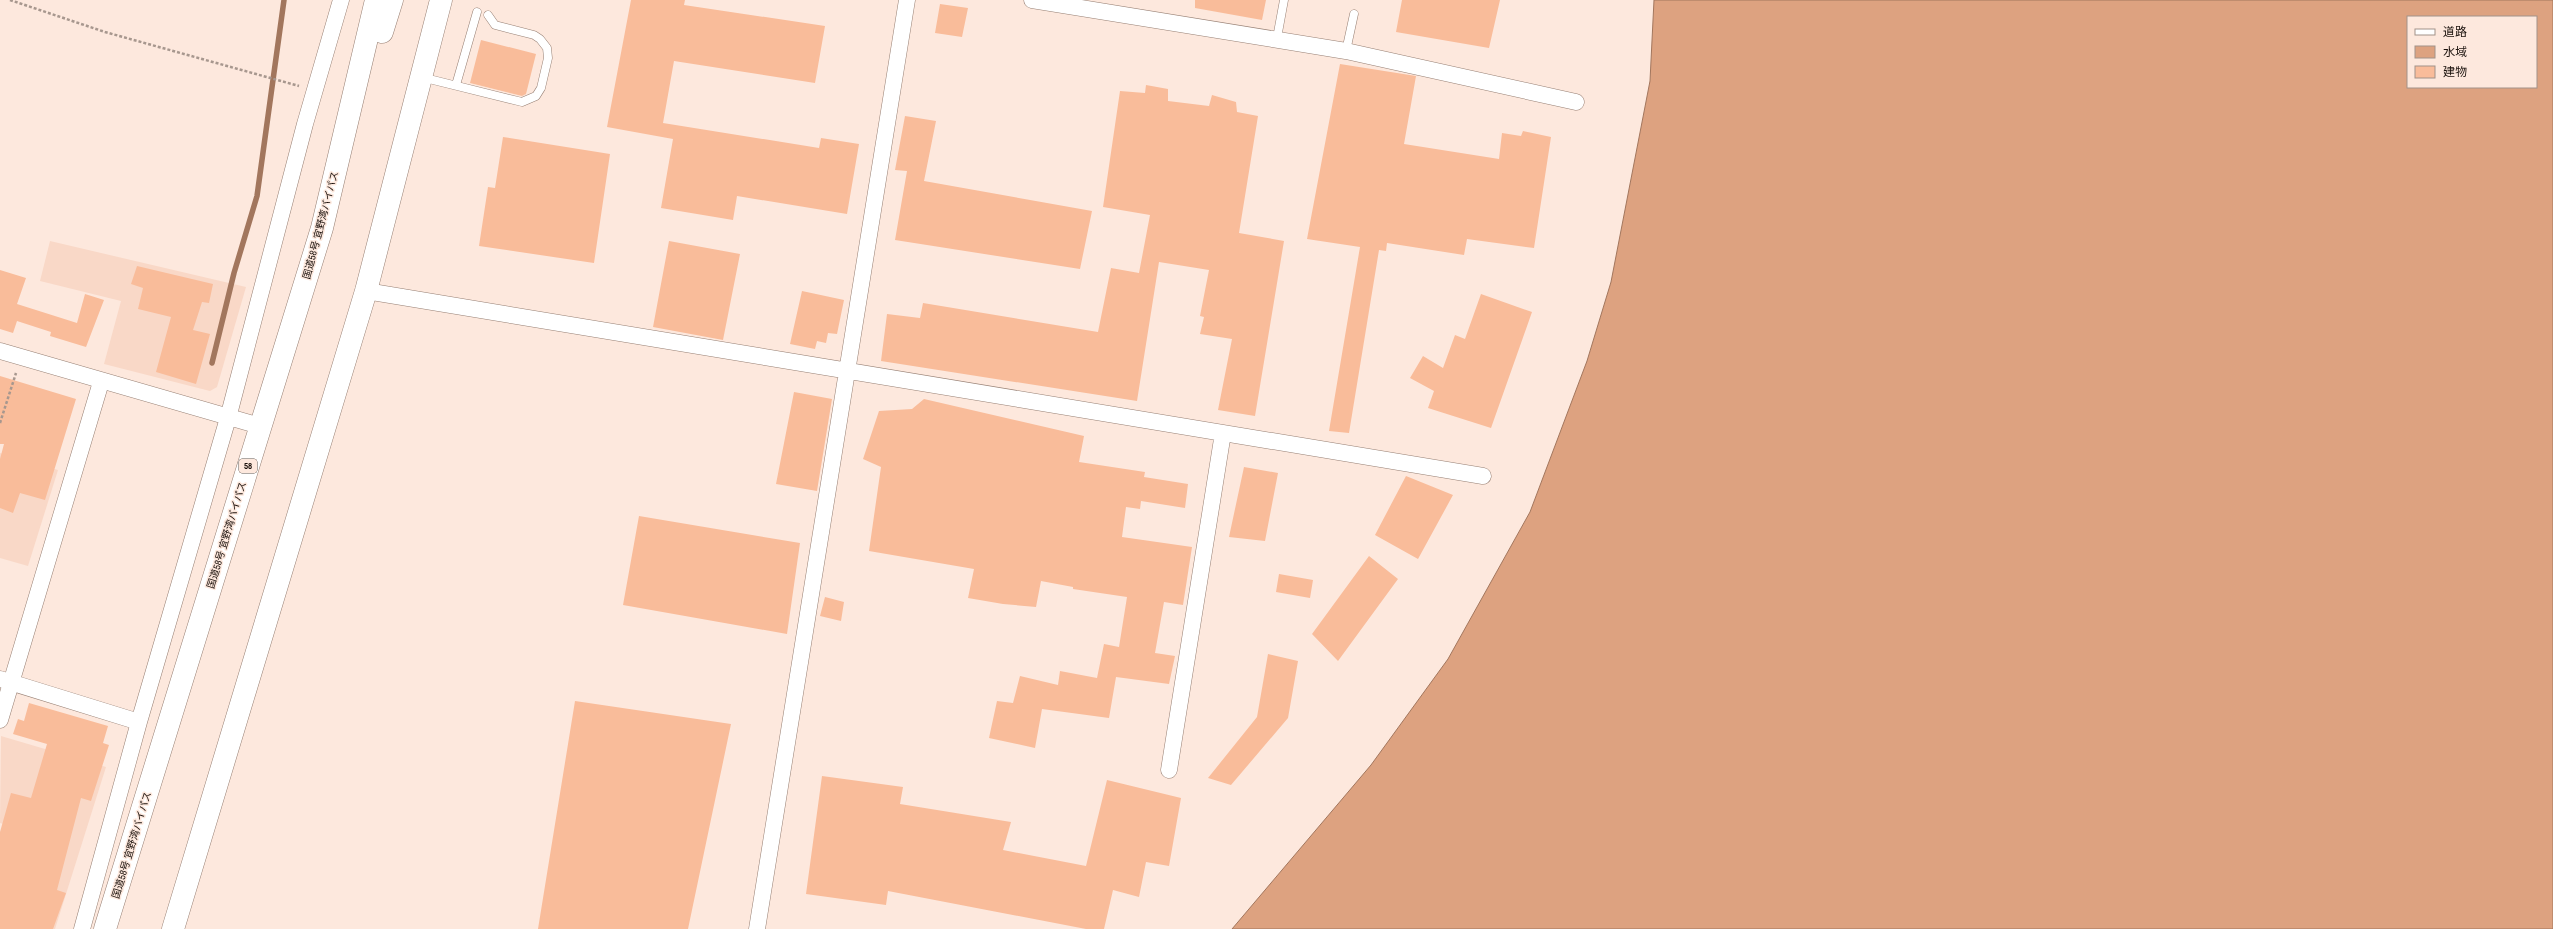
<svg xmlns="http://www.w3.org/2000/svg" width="2553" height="929" viewBox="0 0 2553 929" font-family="'Archivo Narrow','Noto Sans JP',sans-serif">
  <rect width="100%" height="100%" fill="#fde8dd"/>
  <path fill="#f9d8c7" d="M50 241 246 287 217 387 210 391 104 364 121 301 40 281Z
    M0 453 58 470 28 566 0 558Z
    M1 736 106 767 55 929H0V870L48 837 0 823Z"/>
  <path fill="#dda280" stroke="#a2765d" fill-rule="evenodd" d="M1654 0H2553V929H1232L1371 765 1448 659 1530 512 1587 361 1611 282 1650 81ZM2408 17H2536V87H2408Z"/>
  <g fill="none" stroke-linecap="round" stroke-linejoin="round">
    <path stroke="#a2765d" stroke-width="5.5" d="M212 363 234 273 257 196 284 0"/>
  </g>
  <path fill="#f9bc9a" d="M631 0H685L684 5 825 26 815 83 674 61 663 123 819 148 821 138 859 144 847 214 737 196 733 220 661 208 673 139 607 127Z
    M1195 0H1266L1262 20 1195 8Z
    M1402 0H1500L1489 48 1396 32Z
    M940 4 968 8 962 37 935 33Z
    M481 40 536 54 526 94 522 96 470 83Z
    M1340 64 1416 76 1404 144 1499 159 1502 133 1521 136 1523 131 1551 137 1534 248 1467 239 1464 255 1387 243 1386 251 1379 250 1349 433 1329 431 1360 247 1307 239Z
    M1146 85 1168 89V101L1209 106 1212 95 1236 102 1237 112 1258 116 1239 233 1284 241 1255 416 1218 410 1232 339 1200 334 1204 317 1200 316 1209 270 1159 262 1137 401 881 361 887 314 920 318 923 303 1098 332 1111 268 1139 273 1150 215 1103 207 1120 91 1145 93Z
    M905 116 936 121 924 181 1092 211 1080 269 895 240 907 171 895 170Z
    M503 137 610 154 594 263 479 246 488 187 495 188Z
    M669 241 740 254 723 340 653 327Z
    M137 266 213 284 209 303 202 302 193 330 210 334 196 384 156 372 171 317 138 309 143 288 131 284Z
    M0 270 26 278 17 304 77 323 85 294 104 300 86 347 50 336 51 332 17 321 13 333 0 329Z
    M802 291 844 300 837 334 828 333 826 343 817 341 815 349 790 344Z
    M1481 294 1532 312 1491 428 1428 408 1434 391 1410 378 1423 356 1443 368 1455 335 1465 339Z
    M0 376 76 399 45 500 20 493 13 513 0 508V459L4 444H0Z
    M794 392 832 399 817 491 776 484Z
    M924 399 1084 436 1079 462 1145 472 1144 477 1188 484 1185 508 1141 501 1140 509 1126 507 1122 537 1192 547 1183 605 1164 602 1155 653 1175 656 1169 684 1116 677 1109 718 1042 709 1035 748 989 738 997 701 1013 703 1020 676 1058 685 1060 671 1097 678 1104 644 1119 647 1127 597 1073 589V587L1041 581 1036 607 1003 604 968 598 974 569 869 551 881 467 863 459 879 411 912 409Z
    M1244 467 1278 473 1265 541 1229 537Z
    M1406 476 1453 495 1418 559 1375 535Z
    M639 516 800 543 787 634 623 605Z
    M1369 556 1398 579 1338 661 1312 634Z
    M1279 574 1313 580 1310 598 1276 592Z
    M825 597 844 602 841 621 820 616Z
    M1268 654 1298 661 1288 718 1231 785 1208 778 1257 717Z
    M575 701 731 724 688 929H538Z
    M29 703 108 726 103 743 109 745 91 801 81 798 57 890 66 893 53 929H0V832L11 793 31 798 47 744 13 734 18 719 24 721Z
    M822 776 903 787 900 804 1011 822 1003 850 1086 866 1107 780 1181 798 1169 866 1146 862 1139 897 1113 890 1104 929H1086L888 891 886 905 806 894Z"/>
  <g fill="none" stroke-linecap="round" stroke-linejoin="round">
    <g stroke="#967f73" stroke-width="9">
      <path id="lane" d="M1277 38 1284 0
        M1346 51 1354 14
        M421 77 522 102 536 96 541 88 548 58 547 48 540 39 534 35 495 25 488 15
        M456 85 477 12"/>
    </g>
    <g stroke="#967f73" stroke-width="17">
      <path id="street" d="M1032 0 1346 51 1576 102
        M366 291 1483 476
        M0 351 260 426
        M0 679 139 722
        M0 720 101 382
        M1169 770 1223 433
        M82 929 139 722 228 418 305 124 341 0
        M757 929 907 0"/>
    </g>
    <g stroke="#967f73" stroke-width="23">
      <path id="highway" d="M382 32 392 0
        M105 929 322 228 376 0
        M173 929 366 291 441 0"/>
    </g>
    <path stroke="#a7978e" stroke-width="2.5" stroke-dasharray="3 2" stroke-linecap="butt" d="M10 0 105 32 299 86
      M0 423 16 373"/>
    <use href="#lane" stroke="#fff" stroke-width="8"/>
    <use href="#street" stroke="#fff" stroke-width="16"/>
    <use href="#highway" stroke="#fff" stroke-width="22"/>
  </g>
  <g text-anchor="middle" stroke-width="3" stroke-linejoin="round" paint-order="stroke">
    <rect fill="#fde8dd" stroke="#5e524b" stroke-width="1" x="239" y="459" width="18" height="14" rx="3"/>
    <g font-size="9" font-weight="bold" fill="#1a110c">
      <text x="248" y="469">58</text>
    </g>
    <g font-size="10" fill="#1a110c" stroke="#fde8dd">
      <text transform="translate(320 225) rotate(-75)" y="4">国道58号 宜野湾バイパス</text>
      <text transform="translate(226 535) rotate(-73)" y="4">国道58号 宜野湾バイパス</text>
      <text transform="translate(131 845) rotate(-73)" y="4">国道58号 宜野湾バイパス</text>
    </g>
  </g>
  <rect x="2407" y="16" width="130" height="72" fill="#fde8dd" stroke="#a29289"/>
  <rect x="2415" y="29" width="20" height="6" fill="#ffffff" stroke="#a29289"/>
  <text x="2443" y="36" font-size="12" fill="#1a110c">道路</text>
  <rect x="2415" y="46" width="20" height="12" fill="#dda280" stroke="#a29289"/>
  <text x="2443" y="56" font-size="12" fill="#1a110c">水域</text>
  <rect x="2415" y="66" width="20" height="12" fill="#f9bc9a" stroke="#a29289"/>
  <text x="2443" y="76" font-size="12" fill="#1a110c">建物</text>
</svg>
